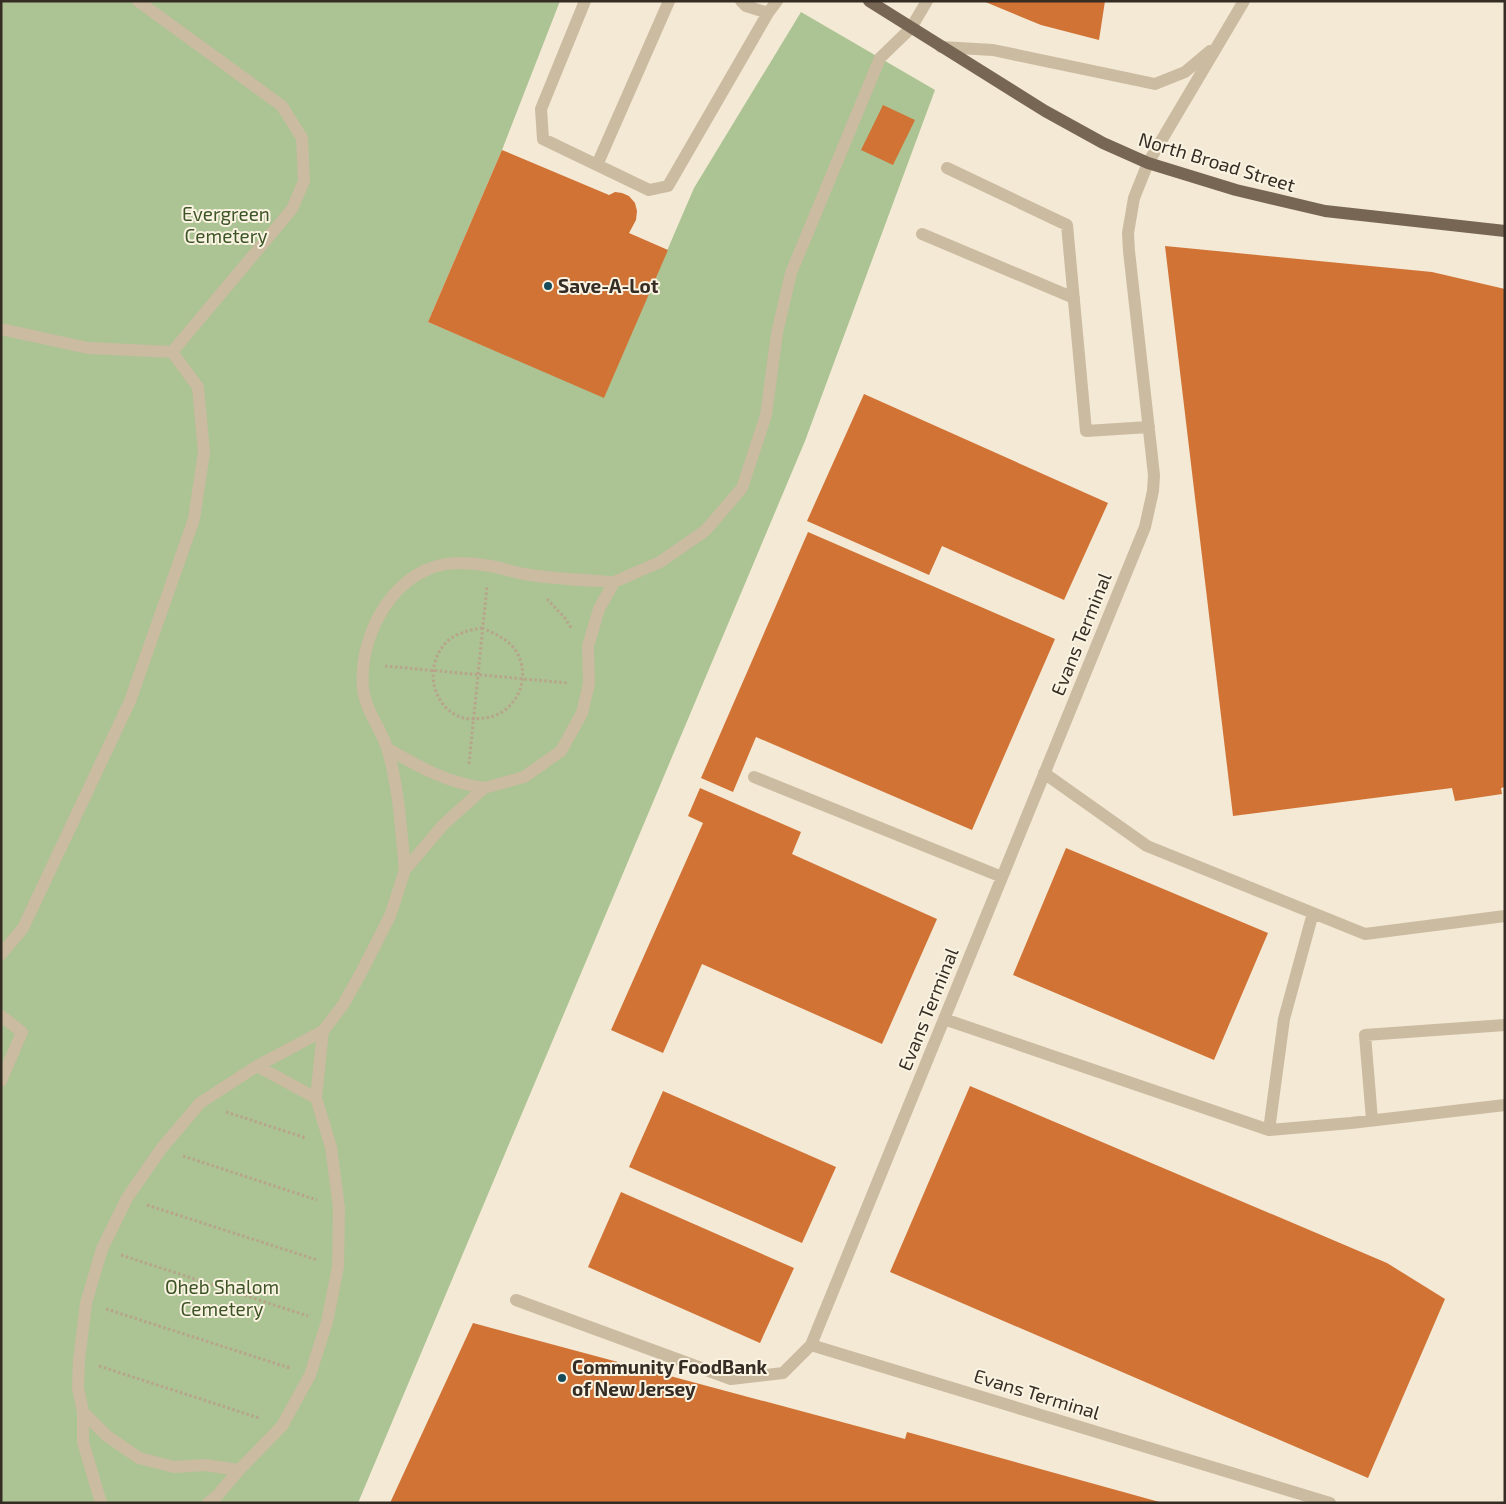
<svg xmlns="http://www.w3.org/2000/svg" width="1506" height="1504" viewBox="0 0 1506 1504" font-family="'Exo 2',sans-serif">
  <rect width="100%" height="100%" fill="#f3e9d5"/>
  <path fill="#acc394" d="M1 1H560L502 150 428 322 604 397 694 188 801 12 935 90 805 441 358 1503H1Z"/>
  <path fill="#d17335" d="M983 1H1105L1099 40 1041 25Z
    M883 105 915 120 893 165 861 150Z
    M502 150 609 195 615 192 622 193 629 196 635 203 637 211 636 220 629 233 668 250 604 398 428 322Z
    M1165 246 1432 272 1505 289V787L1501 788 1502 794 1455 801 1452 788 1233 816Z
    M864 394 1108 503 1064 600 942 546 929 575 807 521Z
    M808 532 1055 639 972 830 756 737 733 792 701 778Z
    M700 788 801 832 792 854 937 919 882 1044 702 964 663 1053 611 1030 703 823 688 816Z
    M1066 848 1268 933 1214 1060 1013 975Z
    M970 1086 1387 1263 1445 1299 1368 1478 890 1272Z
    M663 1091 836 1167 802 1243 629 1167Z
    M621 1192 794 1268 760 1343 588 1267Z
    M473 1323 905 1439 907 1432 1163 1503H390Z"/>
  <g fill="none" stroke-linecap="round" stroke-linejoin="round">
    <path stroke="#b7a58b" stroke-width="3" stroke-dasharray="2.5 2.5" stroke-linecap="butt" d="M547 599 564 617 572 629
      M482 628C493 633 504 637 512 646 526 661 526 686 513 702 506 711 496 717 484 718 476 719 466 720 458 716 428 702 425 659 450 639 460 632 471 630 482 628Z
      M385 666 568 683
      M469 764 487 586
      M226 1112 306 1138
      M183 1156 317 1200
      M147 1205 317 1260
      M121 1255 308 1316
      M106 1309 290 1368
      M99 1366 259 1418"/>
    <path stroke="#cbbba1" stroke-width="12" d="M138 1 282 106 302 138 304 181 292 209 172 352
      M585 1 541 109 543 139 649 190 668 186 768 13
      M741 1 746 6 768 13 777 1
      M941 47 993 50 1155 84 1185 72 1210 51
      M597 165 669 1
      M947 168 1067 225 1086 431 1149 427
      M922 234 1074 298
      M1 329 88 348 172 352 198 387 204 452 194 519 130 701 23 928 1 954
      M614 582 660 562 705 531 742 488 766 415 777 333 791 273 880 58 911 28 927 1
      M388 749C421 768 446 782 484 788
      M1044 773 1147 846 1365 934 1505 916
      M754 777 1002 877
      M1 1016 22 1032 1 1081
      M944 1019 1269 1130 1284 1019 1313 913
      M257 1066 316 1098
      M1372 1120 1365 1035 1505 1025
      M1269 1130 1351 1123 1505 1105
      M516 1300 731 1379 783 1373 811 1345 1145 527 1153 491 1154 475 1129 251 1128 233 1134 198 1148 163 1244 1
      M811 1345 1330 1503
      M83 1412 107 1436 139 1458 174 1467 205 1465 239 1470
      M101 1503 83 1442V1412L78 1388 79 1360 86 1303 102 1249 127 1198 161 1149 200 1103 257 1066 323 1031 343 1005 363 969 390 916 405 870 443 825 484 788 524 777 561 751 582 713 589 684 588 646 599 609 614 582C584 580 554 579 524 574 513 572 502 568 491 566 480 564 467 563 457 563 397 564 358 633 363 688 365 711 382 729 388 751 399 789 401 830 405 870
      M208 1503 217 1496 239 1470 282 1426 310 1375 327 1322 338 1267 339 1208 331 1147 316 1098 323 1031"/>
    <path stroke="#786654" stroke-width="12" d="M869 1 1045 111 1103 143 1148 163 1236 190 1325 211 1505 231"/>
  </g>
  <g fill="#174b5a" stroke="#faf3e2" stroke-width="2">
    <circle cx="548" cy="286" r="5"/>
    <circle cx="562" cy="1378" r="5"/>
  </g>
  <g text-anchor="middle" stroke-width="4" stroke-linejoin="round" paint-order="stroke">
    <g font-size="19" fill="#352c24" stroke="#faf3e2">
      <text transform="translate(1217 162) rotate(17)" y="7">North Broad Street</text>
      <text transform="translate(1081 634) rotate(-68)" y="7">Evans Terminal</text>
      <text transform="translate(928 1009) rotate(-68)" y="7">Evans Terminal</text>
      <text transform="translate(1037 1394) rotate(17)" y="7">Evans Terminal</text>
    </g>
    <g font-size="19" fill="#3d5526" stroke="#faf3e2">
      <text x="226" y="221">Evergreen<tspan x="226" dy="22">Cemetery</tspan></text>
      <text x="222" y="1294">Oheb Shalom<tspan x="222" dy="22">Cemetery</tspan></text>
    </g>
    <g font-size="19" font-weight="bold" fill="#352c24" stroke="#faf3e2" text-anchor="start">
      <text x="558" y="293">Save-A-Lot</text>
      <text x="572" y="1374">Community FoodBank<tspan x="572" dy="22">of New Jersey</tspan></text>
    </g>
  </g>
  <rect width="1506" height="1504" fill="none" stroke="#352c24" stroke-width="5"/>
</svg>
